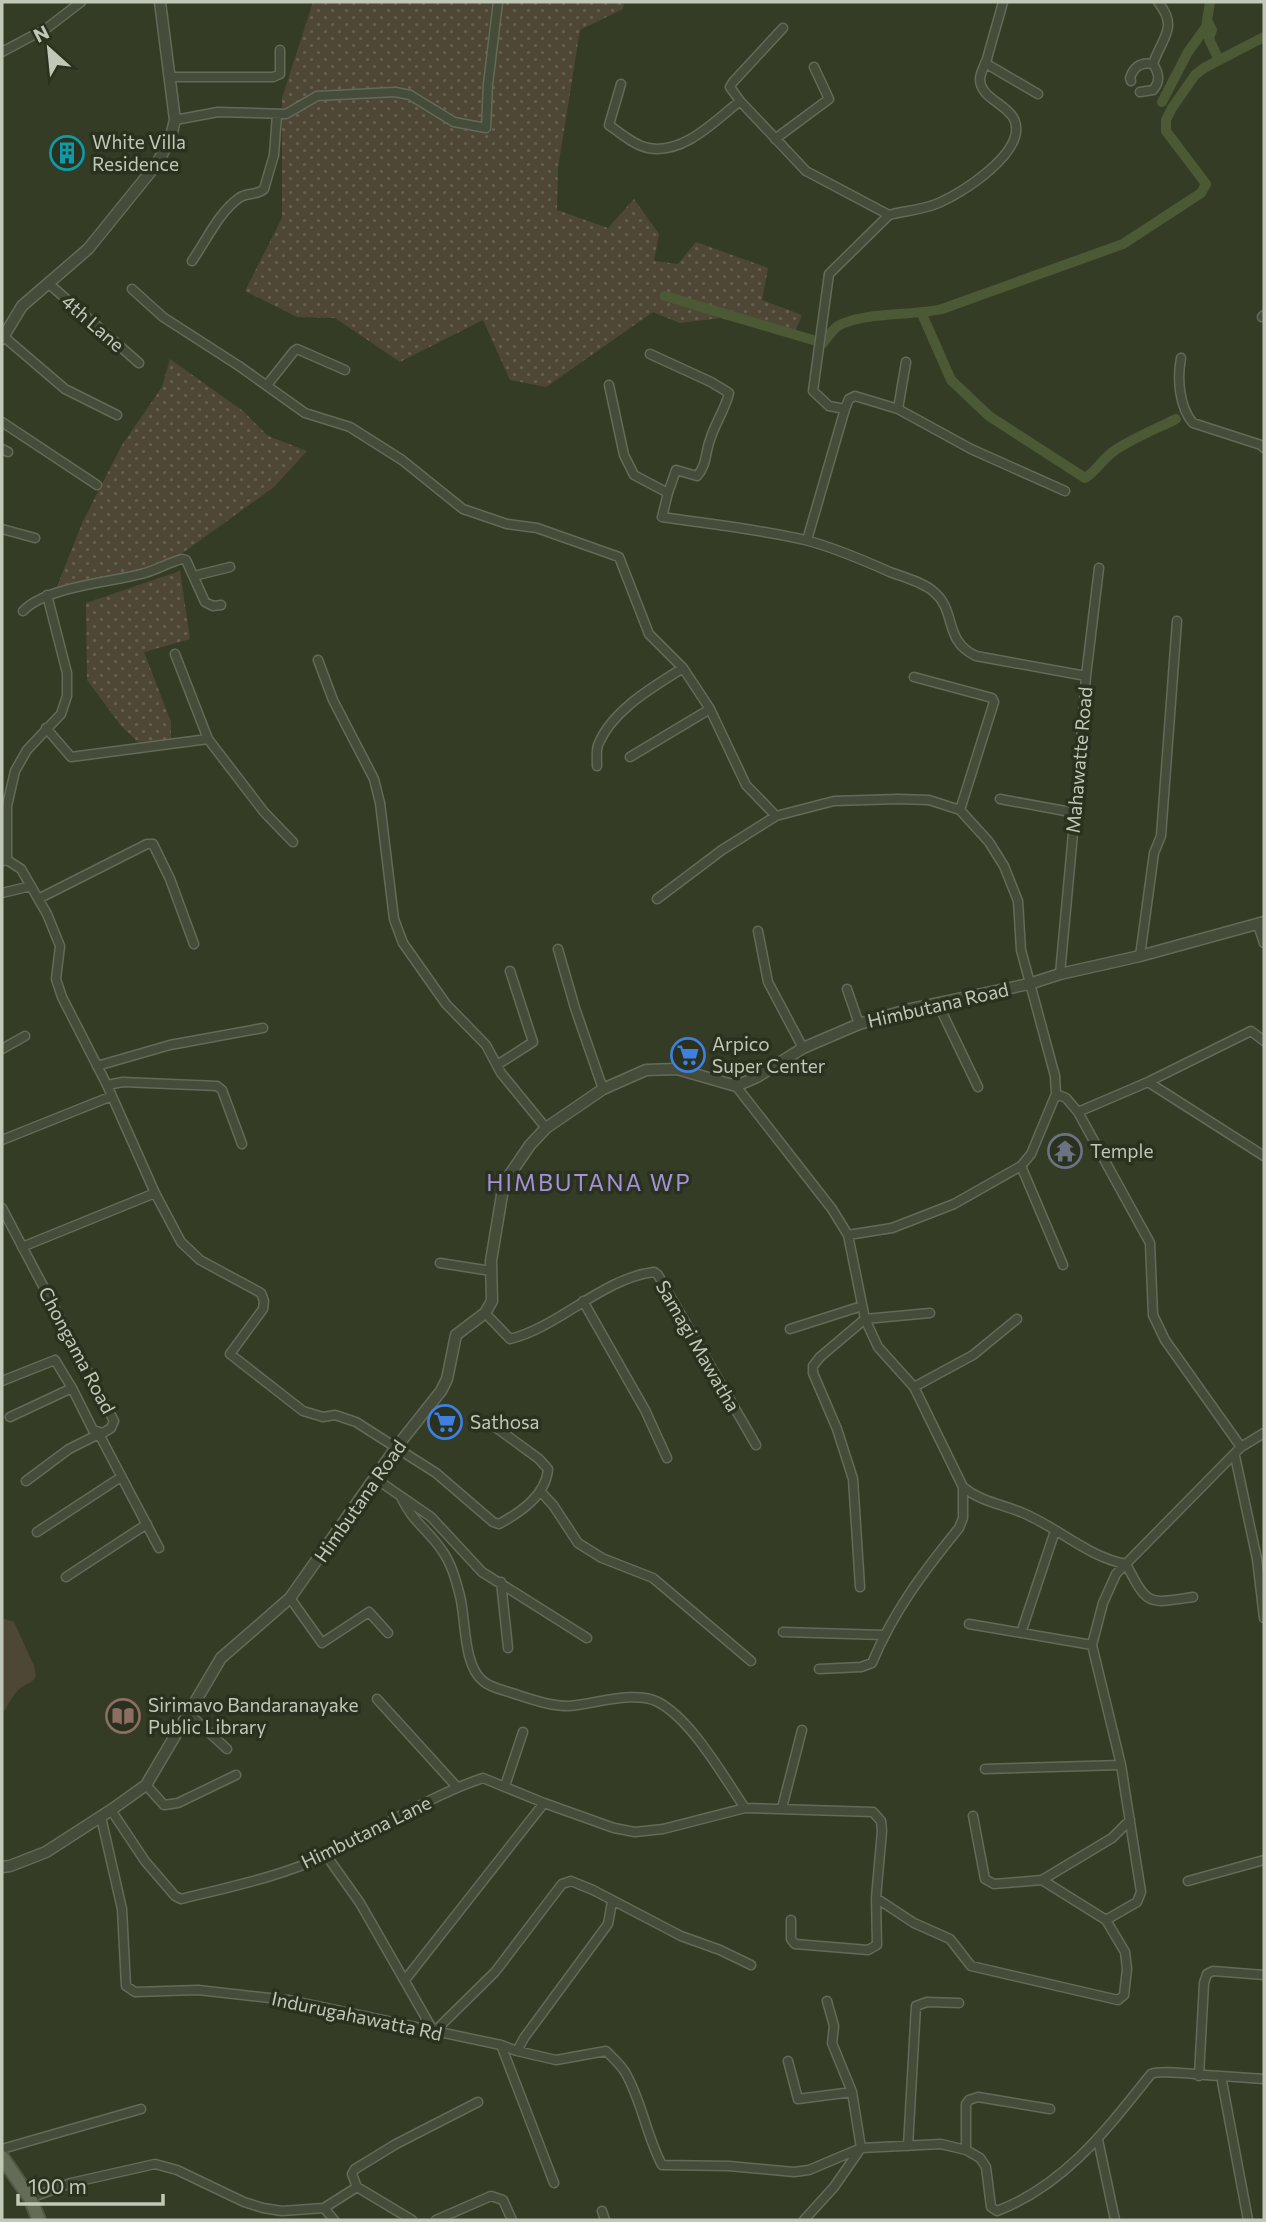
<svg xmlns="http://www.w3.org/2000/svg" width="1266" height="2222" viewBox="0 0 1266 2222" font-family="Commissioner,sans-serif">
  <defs>
    <pattern id="grass-dots" width="8" height="8" patternUnits="userSpaceOnUse" patternTransform="scale(1.75)"><rect width="8" height="8" fill="#4f4736"/><path d="M2 2h.1M6 6h.1" fill="none" stroke="#676051" stroke-width="1.8" stroke-linecap="round"/></pattern>
  </defs>
  <rect width="100%" height="100%" fill="#343c26"/>
  <path fill="url(#grass-dots)" d="M313 2H624L623 9 580 30 558 168 557 210 608 228 634 199 659 234 654 261 678 264 696 242 768 268 762 300 802 315 793 337 720 318 680 323 653 312 546 387 510 380 483 320 400 362 335 318 297 317 245 291 282 218V98Z
    M170 359 243 411 268 436 307 451 274 487 184 552 123 582 54 594 83 521 122 445 162 387Z
    M180 571 190 639 144 652 171 722V740L138 742 122 727 87 680 86 603Z"/>
  <path fill="#4f4736" d="M2 1618 14 1622 34 1666 36 1676C32 1683 29 1683 22 1687 14 1693 10 1701 5 1710L2 1712Z"/>
  <g fill="none" stroke-linecap="round" stroke-linejoin="round">
    <path stroke="#4b5934" stroke-width="10" d="M1208 22 1212 30 1209 39 1219 60
      M1162 102 1188 52 1206 27 1210 2
      M665 296 823 343C828 337 832 330 838 326 861 312 913 316 942 309L1123 244 1201 193 1206 184 1166 131V120L1172 108 1195 75 1204 68 1264 37
      M922 314 951 380 989 416 1085 478C1097 471 1102 459 1114 451 1133 438 1156 429 1176 419"/>
    <g stroke="#636b58" stroke-width="11">
      <path id="minor" d="M2 52 47 28 81 2
        M985 63 1038 94
        M169 77H273L280 74V50
        M1131 81 1130 78C1134 66 1141 62 1153 64 1162 37 1179 28 1158 2
        M621 84 609 125C620 133 634 145 648 148 683 155 715 121 740 101L806 171 889 215C904 211 921 210 936 204 960 195 1029 151 1014 119 1007 104 980 98 980 79 980 73 985 65 987 59 992 40 998 21 1003 2
        M1140 92 1153 90C1161 81 1159 73 1153 64
        M740 101 730 87 733 82 783 28
        M175 120 218 112 286 114 317 96 395 92 410 95 454 122 486 128 488 84 498 2
        M775 139 829 99 814 67
        M192 261C206 241 219 212 239 198 247 192 256 196 264 189L274 155 277 114
        M48 283 139 363
        M132 289 163 317 239 366 305 413 350 427 402 460 463 509 507 524 537 528 619 557 649 634 683 668 710 709 746 785 776 816
        M1262 317 1264 315
        M3 336 65 389 117 415
        M650 354 711 382 729 393C725 410 715 423 710 440 705 453 707 465 697 476L676 470 668 493
        M1181 358C1177 378 1179 407 1193 423L1261 445 1264 448
        M267 385 294 351 297 349 345 370
        M609 385 624 455 634 475 668 493 662 517C709 524 758 529 805 540 833 547 863 560 890 572 903 577 923 582 934 592 957 611 943 641 976 656L1086 676C1079 776 1069 875 1060 974
        M845 409 849 399 855 396 898 409 971 449 1065 491
        M898 409 906 362
        M2 422 97 485
        M2 449 8 452
        M2 529 35 538
        M807 540 845 409 829 406 813 391 829 274 889 215
        M194 576 230 567
        M23 611C46 587 107 583 141 574 155 571 167 563 182 559L186 560 205 602 213 606 221 605
        M318 660 333 700 374 779 380 803 394 919 403 943 446 1004 486 1045 501 1073 546 1128
        M1086 676 1099 568
        M914 677 992 698 994 702 960 810
        M46 728 71 757 208 739 175 654
        M208 739 264 812 293 842
        M630 757 710 709
        M597 766C597 760 596 751 598 745 612 710 653 687 683 668
        M1000 799 1076 813
        M7 860V806L15 771 27 750 61 714 67 696V673L47 595
        M2 861 7 860 21 869 47 914 60 946 56 979 62 997 107 1085 155 1193 181 1242 200 1260 261 1293 264 1301 263 1309 230 1354 303 1411 323 1417 335 1415 356 1422 436 1473 493 1522 499 1524C521 1512 546 1495 548 1469L539 1459 494 1426
        M2 893 31 886
        M40 898 147 844H153L170 879 194 944
        M657 899 722 850 776 816 834 801 898 799 929 800 960 810 989 842 1004 866 1018 901 1021 950 1055 1076 1056 1094 1066 1098 1078 1112 1150 1243 1153 1315 1165 1340 1241 1447
        M1258 925 1264 943
        M758 931 768 982 803 1048
        M558 949 575 1008 603 1089
        M1140 956 1154 853 1161 836 1177 621
        M847 989 859 1024
        M938 1004 978 1087
        M2 1049 25 1036
        M497 1065 533 1042 510 971
        M97 1066 170 1045 263 1028
        M1148 1082 1264 1156
        M107 1085 123 1082 217 1086 222 1090 242 1144
        M736 1086 832 1209 848 1235 865 1319 878 1347 914 1387 963 1487C981 1502 1002 1504 1023 1513 1059 1528 1088 1557 1126 1564
        M1078 1112 1148 1082 1251 1031 1264 1041
        M2 1140 112 1096
        M1021 1166 1063 1265
        M2 1208 114 1421 111 1428 103 1433 93 1430 72 1388 55 1360 2 1381
        M848 1235 892 1228 954 1204 1021 1166 1031 1154 1056 1094
        M22 1247 155 1193
        M440 1263 491 1271
        M583 1301 645 1410 667 1458
        M485 1313 510 1339C559 1327 603 1278 654 1272L658 1275 756 1445
        M790 1329 862 1306
        M914 1387 973 1355 1017 1319
        M10 1417 72 1388
        M95 1432 99 1434 159 1548
        M1235 1456 1257 1559 1264 1618
        M376 1479 431 1517 482 1572 587 1638
        M26 1481 69 1449 99 1434
        M540 1491 553 1505 578 1543 602 1558 653 1578 751 1661
        M401 1497C413 1523 429 1530 443 1552 452 1565 456 1581 460 1596 466 1620 463 1665 483 1681 491 1688 503 1690 512 1693 531 1699 549 1706 569 1706 595 1704 635 1690 658 1702 692 1720 723 1776 745 1808
        M37 1532 121 1477
        M1126 1564C1148 1606 1147 1604 1193 1597
        M66 1577 147 1524
        M501 1582 508 1648
        M860 1587 853 1479 837 1429 813 1373V1366L820 1357 865 1319 930 1313
        M290 1598 322 1643 369 1612 388 1633
        M969 1624 1092 1645
        M783 1632 884 1635
        M1021 1633 1055 1531
        M819 1669 861 1667 872 1663C893 1612 924 1571 959 1528L963 1518V1487
        M377 1699 457 1787
        M187 1712 227 1749
        M985 1769 1121 1765
        M146 1785 164 1805 178 1803 236 1775
        M505 1786 523 1732
        M782 1808 802 1730
        M111 1810 145 1861 175 1896 181 1899C230 1887 283 1876 329 1854 380 1829 429 1796 483 1778L544 1803 614 1828 635 1832 663 1829 745 1808 873 1812 881 1821 882 1831 876 1898 877 1945 868 1950 795 1944 791 1939V1920
        M973 1816 985 1879 994 1884 1042 1880 1112 1838 1130 1820
        M101 1817 122 1909 126 1986 135 1992 198 1990 288 2000 501 2045 517 2051 556 2060 606 2051C613 2058 620 2064 625 2072 642 2101 646 2135 662 2165L729 2166 794 2172 809 2170 861 2148 941 2144 966 2150 980 2158 986 2167 991 2207 997 2211C1065 2185 1107 2129 1151 2074 1162 2069 1204 2076 1221 2076
        M326 1855 360 1903 434 2032 495 1972 562 1884 571 1881 593 1890 681 1936 720 1950 751 1965
        M1188 1881 1264 1860
        M876 1898 914 1923 950 1939 971 1966 1118 2000 1124 1995 1127 1969 1125 1952 1106 1920 1042 1880
        M1106 1920 1137 1902 1141 1892 1121 1765 1092 1645 1103 1603 1116 1574 1241 1447 1264 1433
        M405 1980 544 1803
        M501 2045 554 2183
        M517 2051 524 2038 608 1924 612 1902
        M788 2061 798 2099 852 2092
        M1199 2076 1204 1983 1207 1974 1213 1971 1264 1975
        M1098 2140 1115 2220
        M908 2146 916 2006 927 2002 959 2003
        M2 2149 141 2109
        M966 2150V2104L969 2100 978 2097 1050 2109
        M357 2187 352 2174 355 2169 396 2144 478 2102
        M30 2198 71 2183 155 2164 177 2170 244 2202 263 2208 282 2211 324 2208 357 2187 412 2220
        M324 2208 334 2220
        M602 2211 605 2220
        M436 2220 491 2196 503 2200 512 2220
        M804 2220 834 2187 861 2148 852 2092 832 2043 834 2026 827 2001
        M1248 2220 1221 2076 1264 2079"/>
    </g>
    <g stroke="#636b58" stroke-width="13">
      <path id="tertiary" d="M2 339 22 306 88 249 156 165 170 140 175 120 160 2
        M2 1867 10 1866 46 1852 111 1810 146 1785 221 1658 290 1598 395 1449 441 1391 447 1379 456 1335 485 1313 492 1301 491 1261 504 1183 530 1145 546 1128 603 1089 646 1070 677 1069 736 1086 757 1077 803 1048 859 1024 910 1009 1029 984 1060 974 1140 956 1264 922"/>
    </g>
    <g stroke="#515946" stroke-width="16">
      <path id="primary" d="M2 2157 30 2198 39 2220"/>
    </g>
    <use href="#minor" stroke="#454c3a" stroke-width="8"/>
    <use href="#tertiary" stroke="#454c3a" stroke-width="10"/>
    <use href="#primary" stroke="#646c58" stroke-width="12"/>
  </g>
  <defs>
    <g id="building-ring" transform="scale(1.75)"><circle r="9.5" fill="#2a321f" stroke="#0f9aa8" stroke-width="1.5"/><path d="M-4-6H4V6H1V3H-1V6H-4ZM-2.5-4.3h1.7v1.8h-1.7ZM.8-4.3h1.7v1.8H.8ZM-2.5-1h1.7V.8h-1.7ZM.8-1h1.7V.8H.8Z" fill="#0f9aa8"/></g>
    <g id="supermarket-ring" transform="scale(1.75)"><circle r="9.5" fill="#2a321f" stroke="#3f7fe0" stroke-width="1.5"/><path d="M-6-5.5h2.5l.6 2H6L4.5 2H-2.5L-4.4-4H-6ZM-1.5 3.2a1.3 1.3 0 1 0 .1 0ZM3 3.2a1.3 1.3 0 1 0 .1 0Z" fill="#3f7fe0"/></g>
    <g id="temple-ring" transform="scale(1.75)"><circle r="9.5" fill="#2a321f" stroke="#6b7280" stroke-width="1.5"/><path d="M0-6L5-2H3V0L6.5 2.5H4V6H1.5V3h-3V6H-4V2.5H-6.5L-3 0V-2H-5Z" fill="#6b7280"/></g>
    <g id="library-ring" transform="scale(1.75)"><circle r="9.5" fill="#2a321f" stroke="#8d6e63" stroke-width="1.5"/><path d="M-6-4Q-3-5.5-.7-3.5V5Q-3 3-6 4ZM6-4Q3-5.5 .7-3.5V5Q3 3 6 4Z" fill="#8d6e63"/></g>
  </defs>
  <g fill-rule="evenodd">
    <use href="#building-ring" x="67" y="153"/>
    <use href="#supermarket-ring" x="688" y="1055"/>
    <use href="#temple-ring" x="1065" y="1151"/>
    <use href="#supermarket-ring" x="445" y="1422"/>
    <use href="#library-ring" x="123" y="1716"/>
  </g>
  <g text-anchor="middle" stroke-width="7" stroke-linejoin="round" paint-order="stroke">
    <g font-size="19" fill="#c0c8b6" stroke="#2a321f" text-anchor="start">
      <text x="92" y="149">White Villa<tspan x="92" dy="22">Residence</tspan></text>
      <text x="712" y="1051">Arpico<tspan x="712" dy="22">Super Center</tspan></text>
      <text x="1090" y="1158">Temple</text>
      <text x="470" y="1429">Sathosa</text>
      <text x="148" y="1712">Sirimavo Bandaranayake<tspan x="148" dy="22">Public Library</tspan></text>
    </g>
    <g font-size="19" fill="#c0c8b6" stroke="#2a321f">
      <text transform="translate(93 323) rotate(41)" y="7">4th Lane</text>
      <text transform="translate(1079 760) rotate(-85)" y="7">Mahawatte Road</text>
      <text transform="translate(938 1005) rotate(-13)" y="7">Himbutana Road</text>
      <text transform="translate(698 1346) rotate(60)" y="7">Samagi Mawatha</text>
      <text transform="translate(77 1350) rotate(62)" y="7">Chongama Road</text>
      <text transform="translate(360 1501) rotate(-55)" y="7">Himbutana Road</text>
      <text transform="translate(366 1832) rotate(-26)" y="7">Himbutana Lane</text>
      <text transform="translate(357 2016) rotate(12)" y="7">Indurugahawatta Rd</text>
    </g>
    <g font-size="23" letter-spacing="2" fill="#a391d9" stroke="#2a321f">
      <text x="589" y="1191">HIMBUTANA WP</text>
    </g>
  </g>
  <rect width="1266" height="2222" fill="none" stroke="#c0c8b6" stroke-width="7"/>
  <g transform="translate(49 49) rotate(333)" stroke="#2a321f" stroke-width="5" paint-order="stroke">
  <path d="M0-5L12 26L0 18L-12 26Z" fill="#c0c8b6"/>
  <text y="-10" font-size="19" font-weight="bold" text-anchor="middle" fill="#c0c8b6">N</text>
  </g>
  <path d="M18 2194v10h145v-10" fill="none" stroke="#c0c8b6" stroke-width="3.5"/>
  <text x="28" y="2194" font-size="21" fill="#c0c8b6" stroke="#2a321f" stroke-width="5" paint-order="stroke">100 m</text>
</svg>
